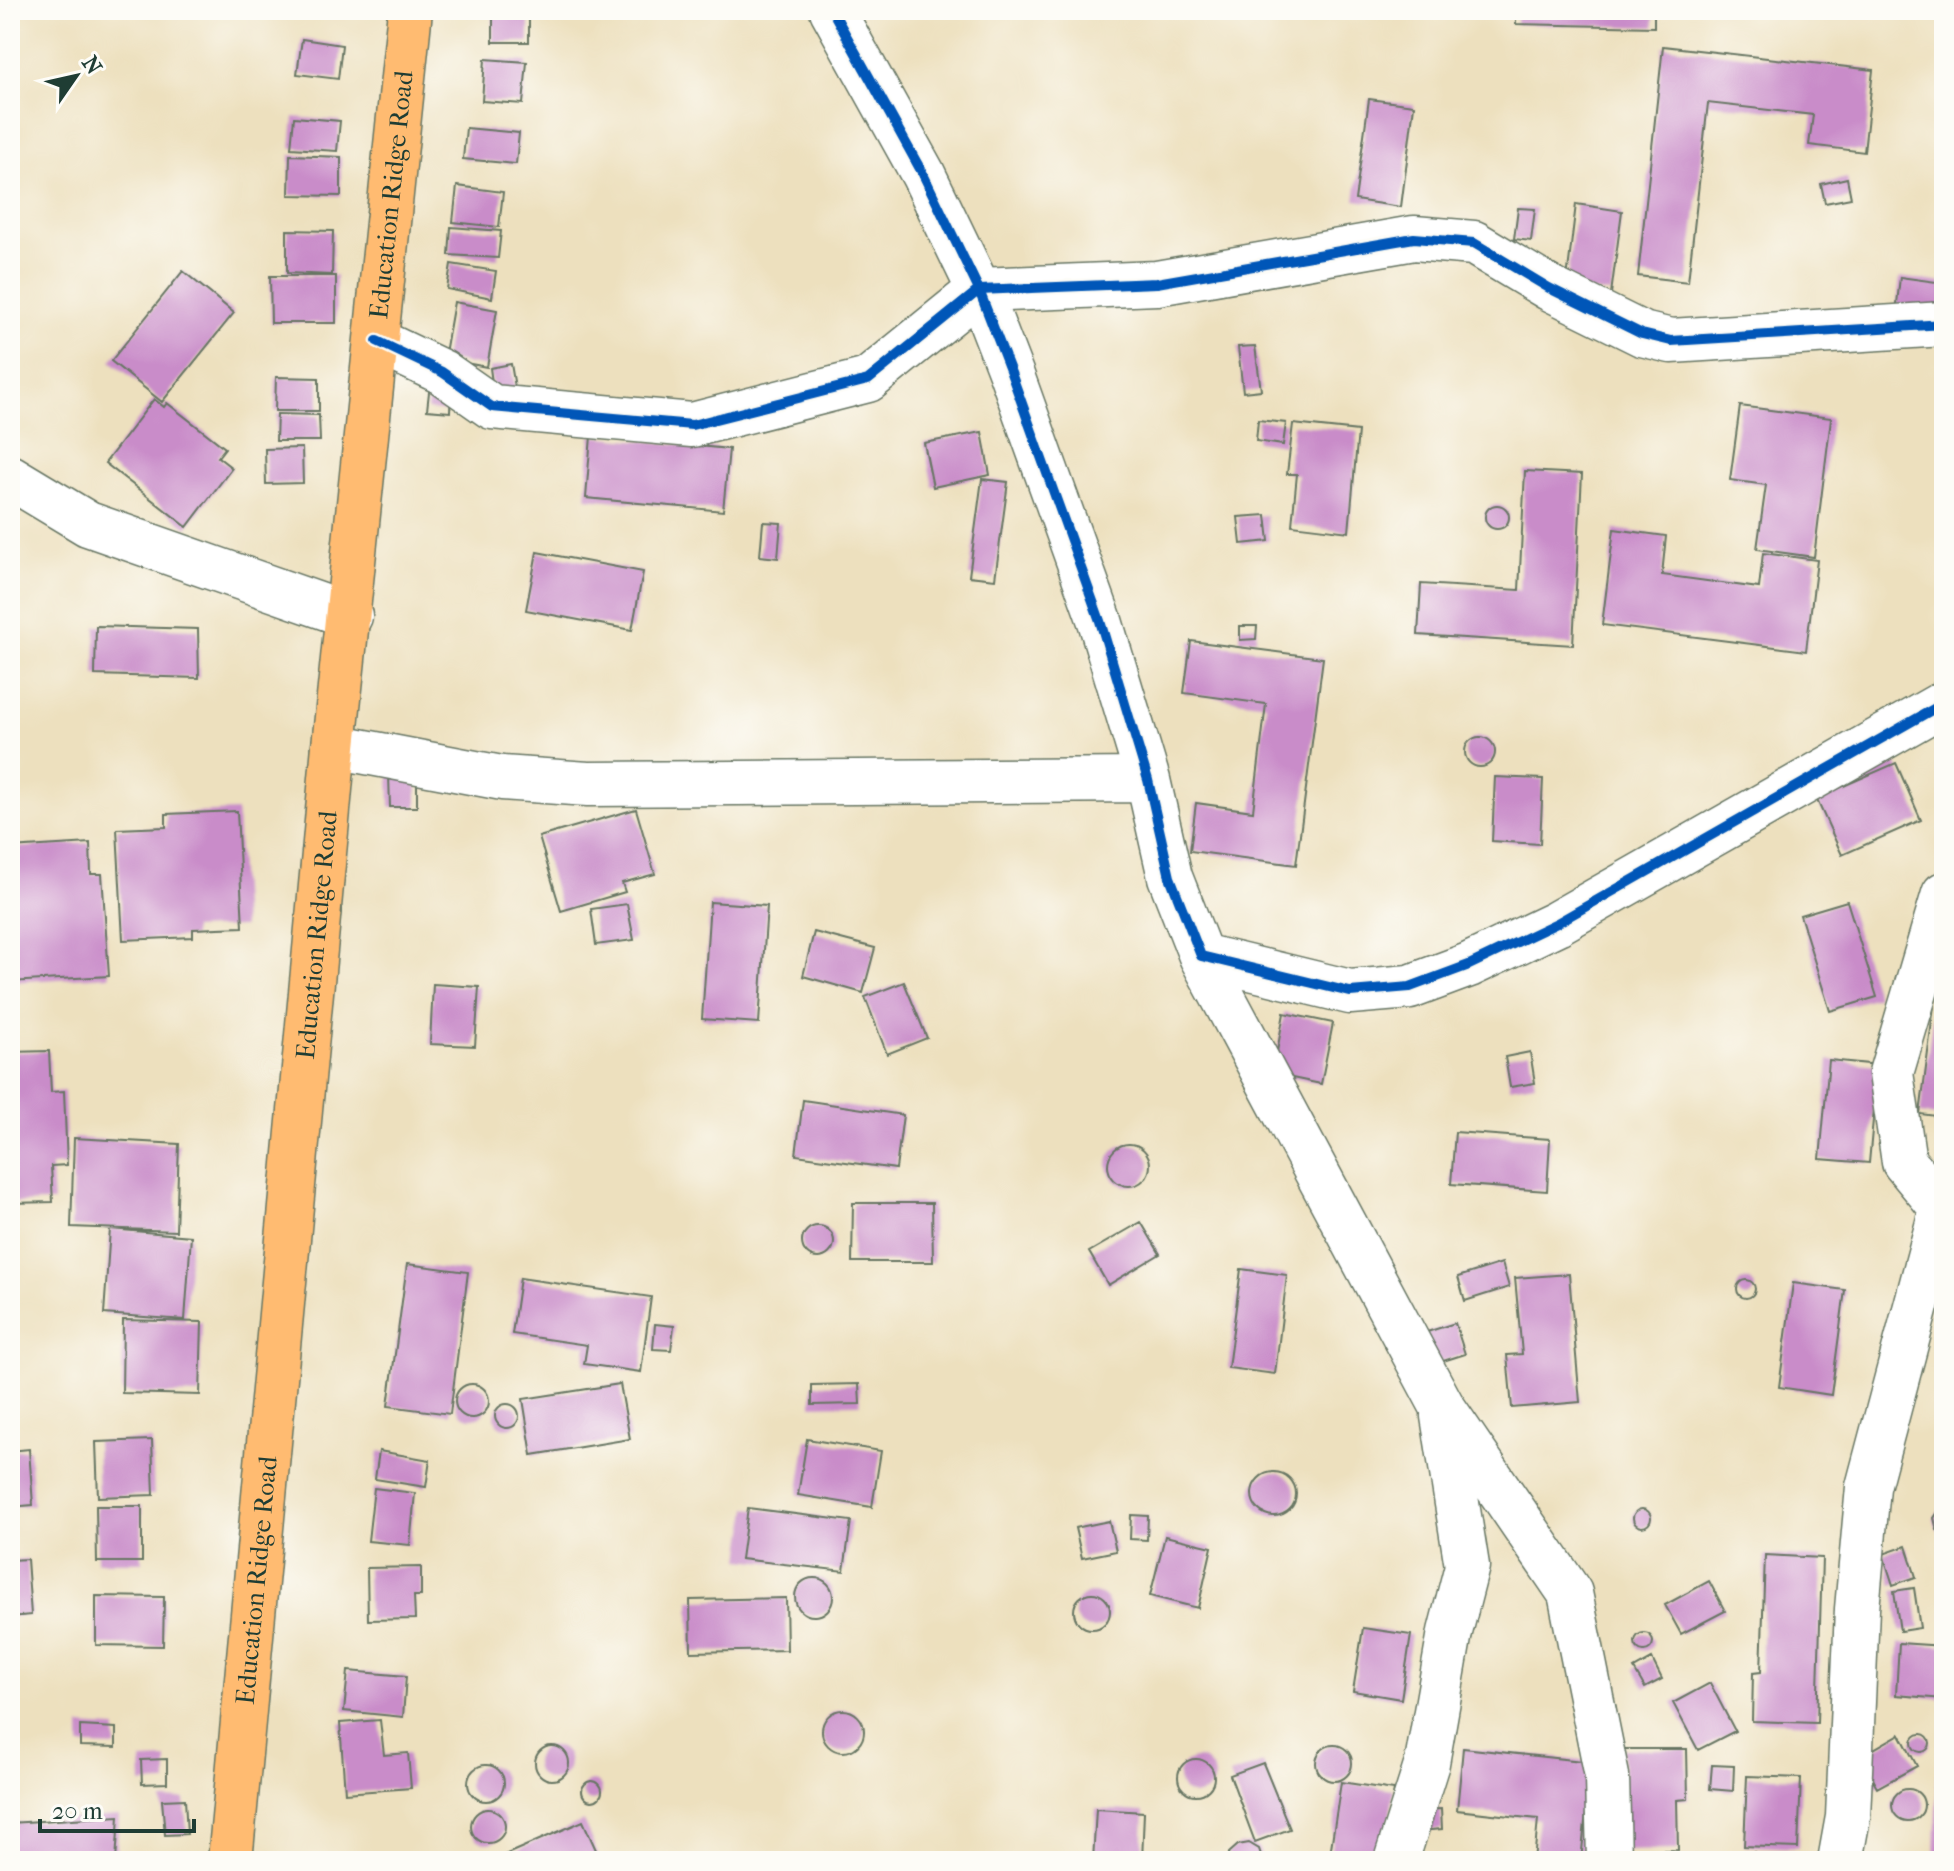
<svg xmlns="http://www.w3.org/2000/svg" width="1954" height="1871" viewBox="0 0 1954 1871" font-family="'IM FELL French Canon',serif">
  <rect width="100%" height="100%" fill="#fdfcf7"/>
  <filter id="ink" filterUnits="userSpaceOnUse"><feTurbulence type="fractalNoise" baseFrequency=".0125" numOctaves="2"/><feDisplacementMap in="SourceGraphic" scale="16" xChannelSelector="R" yChannelSelector="G"/><feConvolveMatrix kernelMatrix="1 2 1 2 8 2 1 2 1" color-interpolation-filters="sRGB"/></filter>
  <filter id="wash" filterUnits="userSpaceOnUse"><feTurbulence type="fractalNoise" baseFrequency=".006" numOctaves="4" result="noise"/><feDisplacementMap in="SourceGraphic" scale="32" xChannelSelector="R" yChannelSelector="G"/><feGaussianBlur stdDeviation="1.8" result="paint"/><feColorMatrix in="noise" values="0 0 0 0 0 0 0 0 0 0 0 0 0 0 0 0 0 1.4 0 .05"/><feComposite in="paint" operator="in"/></filter>
  <g filter="url(#wash)">
    <rect width="100%" height="100%" fill="#ede0be"/>
    <g id="blocks">
      <path fill="#c98cc9" d="M1272 10H1337V12L1273 18Z
        M1516 10H1654V27L1516 24Z
        M1919 10H1944V18L1918 15Z
        M493 14 529 15V42H493Z
        M302 39 342 45 338 79 297 74Z
        M1663 46 1873 70 1864 152 1809 145 1813 115 1708 103 1688 282 1638 276Z
        M485 59 527 62 523 104 482 101Z
        M1369 99 1414 105 1401 207 1355 200Z
        M294 117 340 121 337 151 291 148Z
        M466 128 519 133 516 164 463 159Z
        M290 155 341 157V196L289 195Z
        M1847 178 1851 198 1825 203 1821 184Z
        M457 186 503 192 499 227 453 222Z
        M1576 204 1622 211 1611 294 1566 288Z
        M1518 208 1535 209 1531 241 1514 239Z
        M451 227 501 231 498 258 449 255Z
        M287 230 333 231 332 275 287 273Z
        M451 264 496 271 492 298 447 289Z
        M183 271 234 313 162 402 111 361Z
        M270 276H336V323H271Z
        M1900 277 1944 283V319L1896 313Z
        M454 302 497 310 487 367 444 359Z
        M1255 346 1261 390 1243 392 1238 347Z
        M511 364 516 393 494 397 490 368Z
        M276 377 319 378V411H275Z
        M430 383 451 384 450 412 427 410Z
        M154 399 164 407 167 403 225 448 218 457 232 468 187 527 105 463Z
        M1740 406 1831 418 1814 557 1757 549 1766 485 1730 480Z
        M277 414 319 415 320 441H276Z
        M1258 420 1286 423 1283 445 1256 441Z
        M1293 424 1358 431 1349 532 1292 525 1297 474H1287Z
        M982 432 990 475 933 487 924 443Z
        M591 436 729 449 723 511 586 498Z
        M302 448 303 483 266 484 265 449Z
        M1525 471 1582 474 1573 645 1418 635 1421 584 1519 590Z
        M982 479 1008 482 995 579 969 576Z
        M1485 517a12 12 0 1 1 24 0a12 12 0 1 1-24 0Z
        M1266 515 1269 541 1241 544 1238 517Z
        M763 522 781 523 778 558 760 556Z
        M1614 529 1666 536 1662 575 1759 588 1763 553 1817 560 1806 651 1602 625Z
        M537 552 643 572 632 630 526 610Z
        M96 626 198 629 199 678 95 675Z
        M1240 626H1257L1256 639 1240 640Z
        M1191 641 1323 658 1296 865 1190 851 1196 803 1253 811 1266 704 1184 693Z
        M1465 752a15 15 0 1 1 30 0a15 15 0 1 1-30 0Z
        M1896 763 1921 820 1842 855 1816 798Z
        M389 774H417V807H390Z
        M1495 777 1543 779 1540 844 1492 841Z
        M636 809 655 874 622 883 625 892 561 911 539 837Z
        M237 811 243 927 193 929V937L123 940 117 829 166 827V814Z
        M90 843 91 874H102L109 976 10 982V848Z
        M1847 901 1877 997 1830 1011 1800 915Z
        M710 902 767 906 759 1023 702 1019Z
        M627 904 634 940 596 945 591 909Z
        M814 932 875 948 863 993 803 976Z
        M1939 967 1944 968V1117L1920 1114Z
        M904 982 927 1038 887 1054 865 997Z
        M433 984 479 987 475 1046 430 1044Z
        M1284 1013 1333 1023 1321 1084 1273 1074Z
        M49 1051 51 1092 64 1091 67 1165 51 1166 53 1202 10 1203V1052Z
        M1530 1052 1535 1083 1510 1087 1505 1057Z
        M1829 1060 1878 1065 1869 1163 1820 1159Z
        M803 1100 903 1115 896 1169 796 1155Z
        M1455 1132 1550 1139 1547 1191 1451 1184Z
        M74 1138 179 1144 176 1231 71 1227Z
        M1108 1165a21 21 0 1 1 42 0a21 21 0 1 1-42 0Z
        M853 1203H932L933 1262H852Z
        M1141 1222 1160 1254 1108 1285 1089 1252Z
        M802 1242a16 16 0 1 1 32 0a16 16 0 1 1-32 0Z
        M110 1229 191 1236 185 1320 104 1314Z
        M1502 1263 1509 1287 1465 1301 1458 1277Z
        M407 1264 468 1272 450 1414 388 1406Z
        M1241 1269 1287 1275 1275 1374 1228 1368Z
        M1569 1274 1580 1402 1512 1408 1507 1355 1522 1354 1515 1278Z
        M520 1278 651 1297 641 1372 584 1364 587 1345 512 1334Z
        M1737 1289a9 9 0 1 1 18 0a9 9 0 1 1-18 0Z
        M1793 1283 1845 1290 1831 1395 1779 1387Z
        M123 1320 202 1322 200 1395 122 1393Z
        M1455 1323 1465 1354 1434 1364 1424 1333Z
        M655 1324 674 1326 671 1350 653 1349Z
        M455 1401a17 17 0 1 1 34 0a17 17 0 1 1-34 0Z
        M620 1384 630 1439 532 1455 523 1399Z
        M859 1384 860 1404 812 1405V1385Z
        M495 1416a12 12 0 1 1 24 0a12 12 0 1 1-24 0Z
        M807 1439 881 1451 872 1507 798 1495Z
        M152 1440 154 1495 98 1497 96 1442Z
        M29 1449 33 1505 10 1507V1451Z
        M379 1451 430 1460 426 1487 375 1479Z
        M1252 1494a22 22 0 1 1 44 0a22 22 0 1 1-44 0Z
        M374 1488 415 1493 410 1545 368 1541Z
        M1944 1503V1536L1937 1530 1934 1518Z
        M96 1506H142V1562H97Z
        M748 1508 851 1521 844 1571 741 1559Z
        M1633 1518a9 9 0 1 1 18 0a9 9 0 1 1-18 0Z
        M1131 1515 1148 1516 1147 1540 1130 1539Z
        M1109 1521 1116 1551 1082 1558 1075 1528Z
        M1165 1536 1212 1547 1198 1608 1150 1596Z
        M1906 1546 1916 1577 1893 1585 1883 1554Z
        M1765 1555 1822 1558 1817 1723 1752 1721 1753 1673 1761 1672Z
        M27 1559 31 1615 10 1617V1560Z
        M421 1567V1596H414L415 1619 368 1620 367 1568Z
        M795 1597a19 19 0 1 1 38 0a19 19 0 1 1-38 0Z
        M1709 1581 1725 1611 1681 1634 1665 1605Z
        M1914 1588 1920 1628 1900 1631 1894 1591Z
        M1074 1611a18 18 0 1 1 36 0a18 18 0 1 1-36 0Z
        M96 1596 164 1597 163 1646 96 1645Z
        M786 1598 787 1650 691 1652 690 1600Z
        M1363 1628 1411 1635 1401 1699 1353 1691Z
        M1635 1642a9 9 0 1 1 18 0a9 9 0 1 1-18 0Z
        M1899 1643 1944 1646V1699L1896 1695Z
        M1652 1659 1662 1679 1645 1688 1634 1669Z
        M348 1671 406 1676 403 1717 344 1711Z
        M1710 1683 1735 1731 1698 1750 1673 1703Z
        M822 1731a21 21 0 1 1 42 0a21 21 0 1 1-42 0Z
        M380 1720 384 1755 408 1753 411 1788 345 1793 340 1723Z
        M80 1726 116 1728V1747L80 1746Z
        M1900 1734 1917 1766 1877 1788 1860 1757Z
        M1912 1743a9 9 0 1 1 18 0a9 9 0 1 1-18 0Z
        M1316 1763a18 18 0 1 1 36 0a18 18 0 1 1-36 0Z
        M535 1763a17 17 0 1 1 34 0a17 17 0 1 1-34 0Z
        M1463 1748 1591 1762 1581 1861H1534L1538 1819 1457 1810Z
        M1623 1749H1687L1688 1799 1677 1800 1678 1850 1624 1851Z
        M167 1759V1783L142 1784 141 1760Z
        M1178 1777a18 18 0 1 1 36 0a18 18 0 1 1-36 0Z
        M1263 1763 1290 1829 1255 1842 1230 1775Z
        M1712 1765 1734 1766 1733 1791 1710 1789Z
        M468 1783a18 18 0 1 1 36 0a18 18 0 1 1-36 0Z
        M1747 1776 1801 1778 1798 1848 1744 1846Z
        M1937 1776H1944V1861H1935Z
        M582 1791a10 10 0 1 1 20 0a10 10 0 1 1-20 0Z
        M1341 1782 1394 1790 1383 1861H1329Z
        M1892 1805a16 16 0 1 1 32 0a16 16 0 1 1-32 0Z
        M185 1799 187 1834 165 1835 162 1800Z
        M471 1826a17 17 0 1 1 34 0a17 17 0 1 1-34 0Z
        M1096 1809 1144 1812 1142 1861H1093Z
        M1441 1809 1442 1829 1420 1831 1419 1810Z
        M119 1816 116 1861H10V1823Z
        M583 1821 601 1861H502L500 1857Z
        M1249 1843 1259 1849 1263 1861H1228L1229 1853 1238 1845Z
        M1755 1852 1756 1861H1694V1858Z"/>
    </g>
  </g>
  <g filter="url(#ink)">
    <use href="#blocks" fill-opacity="0" stroke="#677664" stroke-width="2"/>
    <g fill="none" stroke-linecap="round" stroke-linejoin="round">
      <g stroke="#677664" stroke-width="47">
        <path id="minor" d="M832 10 923 174 979 290 1011 373 1100 621 1148 780 1170 877 1201 956 1350 992 1410 987 1469 965 1557 923 1944 703
          M377 341 442 372 492 407 692 425 868 380 979 290 1157 283 1414 238 1474 243 1549 288 1642 334 1671 341 1944 324
          M10 477 88 524 350 616
          M334 746 502 778 588 784 1148 780
          M1201 956 1442 1406 1570 1593 1607 1776 1609 1861
          M1396 1861 1427 1763 1450 1632 1467 1566 1443 1416
          M1840 1861 1848 1817 1857 1609 1868 1487 1942 1208 1904 1162 1891 1073 1944 894"/>
      </g>
      <g stroke="#677664" stroke-width="47">
        <g id="major">
          <path id="s1" d="M230 1861 334 746 410 10"/>
        </g>
      </g>
      <use href="#minor" stroke="#fff" stroke-width="44"/>
      <use href="#major" stroke="#ffbb71" stroke-width="44"/>
      <g stroke="#fdfcf7" stroke-width="15">
        <path id="cycleway" d="M832 10 923 174 979 290 1011 373 1100 621 1148 780 1170 877 1201 956 1350 992 1410 987 1469 965 1557 923 1944 703
          M377 341 442 372 492 407 692 425 868 380 979 290 1157 283 1414 238 1474 243 1549 288 1642 334 1671 341 1944 324"/>
      </g>
      <use href="#cycleway" stroke="#0057b8" stroke-width="10"/>
    </g>
  </g>
  <g text-anchor="middle" stroke-width="6" stroke-linejoin="round" paint-order="stroke">
    <g font-size="26" fill="#1f3d34" stroke="#fdfcf7">
      <text dy="9" stroke="none"><textPath href="#s1" startOffset="1674">Education Ridge Road</textPath></text>
      <text dy="9" stroke="none"><textPath href="#s1" startOffset="930">Education Ridge Road</textPath></text>
      <text dy="9" stroke="none"><textPath href="#s1" startOffset="282">Education Ridge Road</textPath></text>
    </g>
  </g>
  <rect width="1954" height="1871" fill="none" stroke="#fdfcf7" stroke-width="40"/>
  <g transform="translate(76 76) rotate(56)" stroke="#fdfcf7" stroke-width="6" paint-order="stroke">
  <path d="M0-6L14 30L0 20L-14 30Z" fill="#1f3d34"/>
  <text y="-12" font-size="22" font-weight="bold" text-anchor="middle" fill="#1f3d34">N</text>
  </g>
  <path d="M40 1819v12h154v-12" fill="none" stroke="#1f3d34" stroke-width="4"/>
  <text x="52" y="1819" font-size="24" fill="#1f3d34" stroke="#fdfcf7" stroke-width="6" paint-order="stroke">20 m</text>
</svg>
